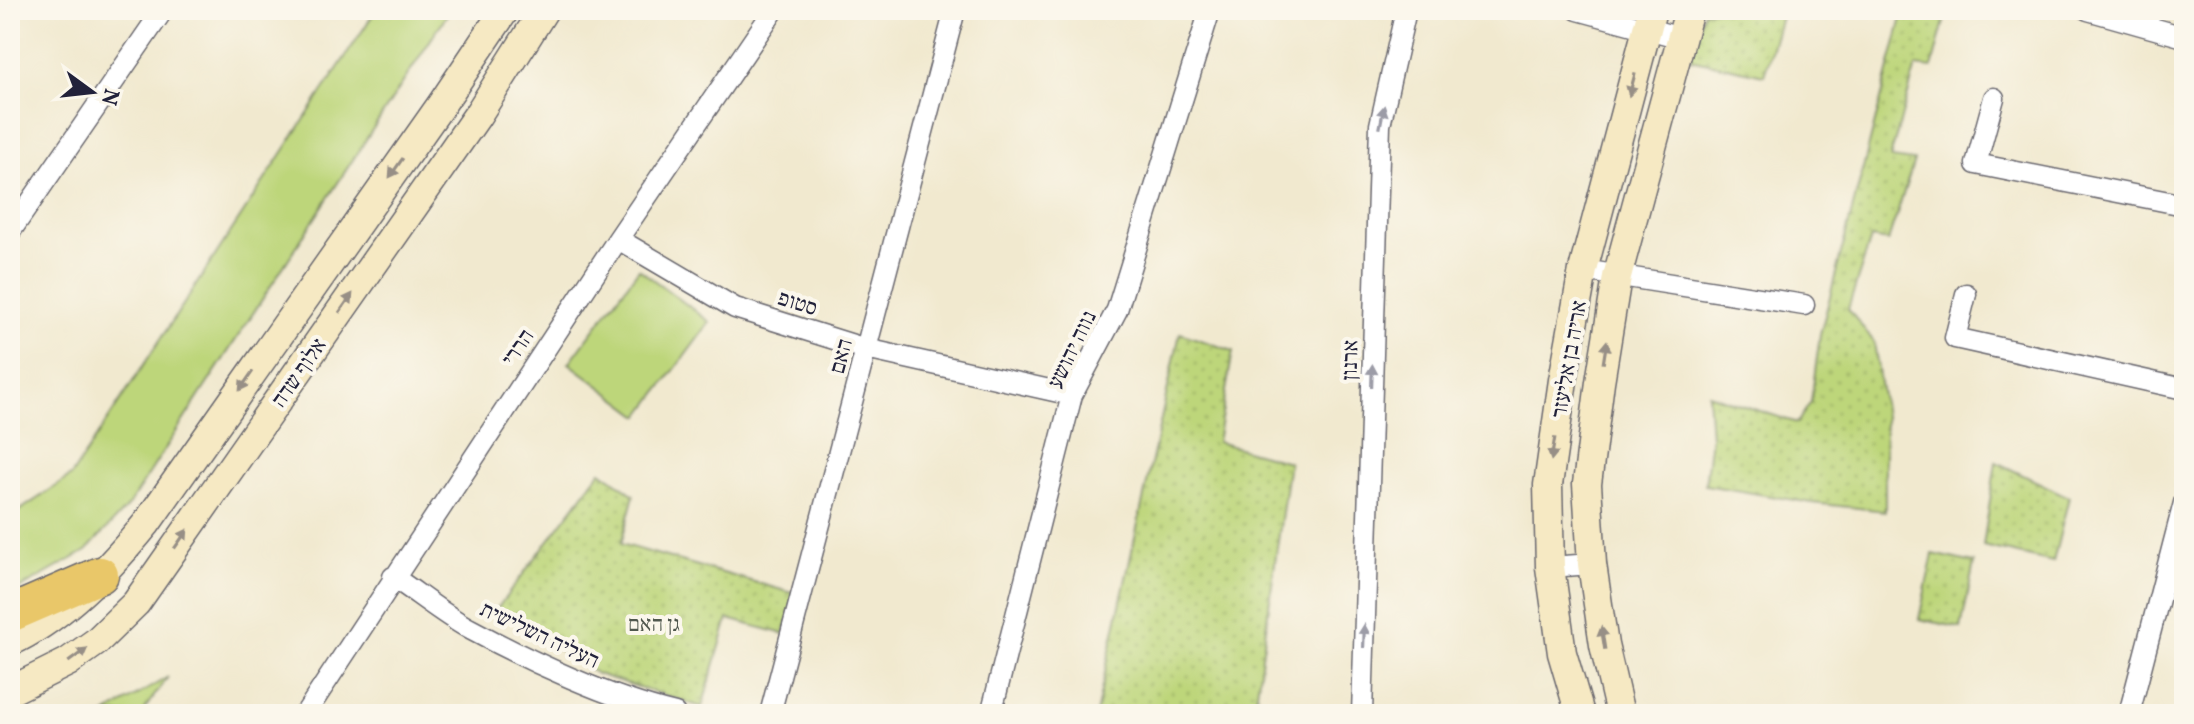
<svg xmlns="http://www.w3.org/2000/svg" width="2194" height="724" viewBox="0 0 2194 724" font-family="Vollkorn,'Frank Ruhl Libre',serif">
  <defs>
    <pattern id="park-dots" width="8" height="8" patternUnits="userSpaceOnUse" patternTransform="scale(2)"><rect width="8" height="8" fill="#bdd67a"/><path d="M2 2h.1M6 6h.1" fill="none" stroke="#a2b76a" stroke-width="1.8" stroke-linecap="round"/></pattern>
  </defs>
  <rect width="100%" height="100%" fill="#fbf7ec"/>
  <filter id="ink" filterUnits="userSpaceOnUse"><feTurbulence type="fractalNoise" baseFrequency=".0125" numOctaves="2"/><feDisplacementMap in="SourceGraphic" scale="16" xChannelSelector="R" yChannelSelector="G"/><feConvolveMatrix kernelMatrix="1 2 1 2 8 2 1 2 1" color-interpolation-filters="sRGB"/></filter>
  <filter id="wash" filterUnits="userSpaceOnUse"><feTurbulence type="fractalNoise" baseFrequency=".006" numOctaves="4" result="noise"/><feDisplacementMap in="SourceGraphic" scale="32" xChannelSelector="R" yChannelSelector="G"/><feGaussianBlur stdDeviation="1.8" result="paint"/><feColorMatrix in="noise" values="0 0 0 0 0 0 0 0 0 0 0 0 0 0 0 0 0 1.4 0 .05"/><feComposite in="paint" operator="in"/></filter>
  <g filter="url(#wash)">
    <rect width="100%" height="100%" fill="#f1e9cf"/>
    <path fill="#bdd67a" stroke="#707c5a" stroke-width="2" d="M376 10H450L128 506 86 551 10 594V517L71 476Z
      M639 269 710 322 640 416 569 363Z
      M168 677 141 714H106Z"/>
    <path fill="url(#park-dots)" stroke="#707c5a" stroke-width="2" d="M1704 10H1783L1764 75 1690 59Z
      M1904 10H1947L1932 68 1916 66 1890 158 1914 161 1888 241 1871 238 1848 309 1874 342 1885 417V511L1812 503 1705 485 1711 437 1708 394 1797 423 1811 402 1820 335Z
      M1180 333 1233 351 1217 442 1289 462 1254 714H1096Z
      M1996 462 2069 497 2053 562 1983 546Z
      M601 471 634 495 621 544 796 594 784 634 728 619 702 707 597 674 496 610Z
      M1933 554 1974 563 1961 628 1919 619Z"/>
  </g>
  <g filter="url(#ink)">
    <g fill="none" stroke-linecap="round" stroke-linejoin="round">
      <g stroke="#6a686f" stroke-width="23">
        <path id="street" d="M1578 10 1681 38
          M2088 10 2184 37
          M1994 98 1976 164 2184 205
          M10 232 163 10
          M618 239 735 308 866 349 1072 395
          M1583 270 1804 305
          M1966 294 1955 338 2184 389
          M1550 567 1592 564
          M393 577C419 594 444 615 470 629 531 662 609 698 675 714
          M305 714 618 239 774 10
          M770 714 955 10
          M991 714 1072 395 1117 310 1210 10
          M1362 714 1380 125 1406 10
          M2129 714 2184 503"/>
      </g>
      <g stroke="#6a686f" stroke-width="31">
        <path id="secondary" d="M10 642C63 618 110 568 146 524L441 105 505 10
          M10 691 68 662 96 642 136 603 477 116 544 10
          M1580 714 1562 653 1550 567 1548 485 1563 380 1583 270 1652 10
          M1620 714 1604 645 1592 564 1587 484 1600 382 1617 277 1689 10"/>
      </g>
      <g stroke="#6a686f" stroke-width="39">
        <path id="highway" d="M10 614 100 575"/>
      </g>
      <use href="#street" stroke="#fff" stroke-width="20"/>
      <use href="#secondary" stroke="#f6e9c3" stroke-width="28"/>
      <use href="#highway" stroke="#e9c769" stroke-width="36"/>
    </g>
    <defs><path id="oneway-solid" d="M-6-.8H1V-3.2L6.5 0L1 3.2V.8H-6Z" transform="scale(2)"/></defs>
    <g fill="#978f86">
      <use href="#oneway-solid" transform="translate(1632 85) rotate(105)"/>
      <use href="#oneway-solid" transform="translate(396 168) rotate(125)"/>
      <use href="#oneway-solid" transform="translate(346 303) rotate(-55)"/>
      <use href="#oneway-solid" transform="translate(1605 352) rotate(-81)"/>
      <use href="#oneway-solid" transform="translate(246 381) rotate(125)"/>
      <use href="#oneway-solid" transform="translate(1553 449) rotate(99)"/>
      <use href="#oneway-solid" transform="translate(181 539) rotate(-55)"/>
      <use href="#oneway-solid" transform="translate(1603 638) rotate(-99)"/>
      <use href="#oneway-solid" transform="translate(78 655) rotate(-36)"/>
    </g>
    <g fill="#9c9ca7">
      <use href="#oneway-solid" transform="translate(1382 117) rotate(-79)"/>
      <use href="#oneway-solid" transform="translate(1372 376) rotate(-88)"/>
      <use href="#oneway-solid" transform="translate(1364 636) rotate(-88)"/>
    </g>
  </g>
  <g text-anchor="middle" stroke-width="8" stroke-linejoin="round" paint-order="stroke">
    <g font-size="22" fill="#22223b" stroke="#fbf7ec">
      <text transform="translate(798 302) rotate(17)" y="8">סטופ</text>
      <text transform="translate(517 347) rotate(-56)" y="8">הררי</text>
      <text transform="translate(1071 349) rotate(-64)" y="8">נווה יהושע</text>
      <text transform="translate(840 356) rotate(-75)" y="8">האם</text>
      <text transform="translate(1568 359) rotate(-80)" y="8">אריה בן אליעזר</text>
      <text transform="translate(1349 360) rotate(-88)" y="8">ארנון</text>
      <text transform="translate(298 372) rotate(-55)" y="8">אלוף שדה</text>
      <text transform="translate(540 634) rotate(25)" y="8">העליה השלישית</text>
    </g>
    <g font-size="22" fill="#50584e" stroke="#fbf7ec">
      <text x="654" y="631">גן האם</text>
    </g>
  </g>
  <rect width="2194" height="724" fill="none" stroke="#fbf7ec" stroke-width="40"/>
  <g transform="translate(92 92) rotate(105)" stroke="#fbf7ec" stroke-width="6" paint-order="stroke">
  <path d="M0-6L14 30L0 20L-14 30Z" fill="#22223b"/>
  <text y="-12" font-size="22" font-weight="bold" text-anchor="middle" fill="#22223b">N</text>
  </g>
</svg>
